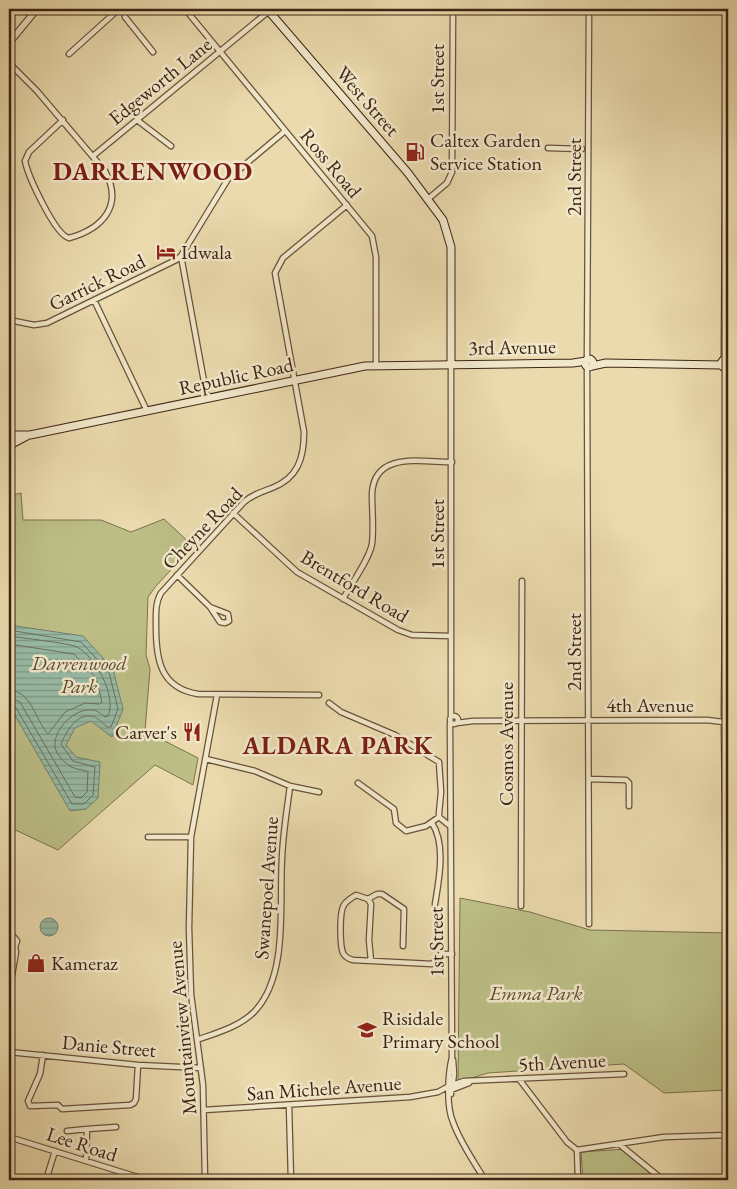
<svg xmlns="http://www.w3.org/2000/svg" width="737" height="1189" viewBox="0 0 737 1189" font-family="'EB Garamond',serif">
  <defs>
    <pattern id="water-rules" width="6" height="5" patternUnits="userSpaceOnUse" patternTransform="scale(1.25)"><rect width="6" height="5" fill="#98bba6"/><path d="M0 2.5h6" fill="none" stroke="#7d9886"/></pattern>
  </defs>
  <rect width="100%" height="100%" fill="#eadaad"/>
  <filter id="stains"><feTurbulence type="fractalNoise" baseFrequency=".004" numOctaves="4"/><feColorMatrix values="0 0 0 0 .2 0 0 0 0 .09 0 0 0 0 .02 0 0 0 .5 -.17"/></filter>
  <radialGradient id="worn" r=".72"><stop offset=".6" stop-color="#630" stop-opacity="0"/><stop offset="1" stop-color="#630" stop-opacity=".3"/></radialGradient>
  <path fill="#bcbe86" stroke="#7c714d" d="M21 493 23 520H101L131 532 164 519 193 546 156 586 148 597 146 655 150 669 145 731 198 758 193 785 155 765 58 850 9 827V496Z
    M460 898 530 912 590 930 728 933V1090L664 1093 624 1064 488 1073 458 1082Z
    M626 1149 665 1180H583L581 1152Z"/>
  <path fill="url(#water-rules)" stroke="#737f6c" d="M9 625 83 636 113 669 123 709 112 737 91 721 75 728 66 745 76 757 100 762 98 798 86 809 70 811 9 705Z
    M40 927a9 9 0 1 1 18 0a9 9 0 1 1-18 0Z"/>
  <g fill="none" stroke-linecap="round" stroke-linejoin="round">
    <path stroke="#6a705d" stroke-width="1" d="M9 630 81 642 109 672 118 709 111 727H107C103 724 97 716 91 716 76 714 66 732 61 744L73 761 95 767 93 795 84 804H72L15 706 9 703
      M9 636C21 638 69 643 77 647 96 657 117 697 108 716L105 717C101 714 97 710 92 710 75 708 55 728 55 744 54 752 64 763 70 766 75 770 83 769 88 772L87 792 81 798 75 797 20 702 9 697
      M9 644 74 654 96 678 102 702 100 704 85 703 65 712 48 734C35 720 32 691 9 690"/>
    <g stroke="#68523a" stroke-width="7">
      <path id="minor" d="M123 9 125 17 153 52
        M185 9 372 236 376 257V365
        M69 54 119 9
        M9 63 37 91 105 171C124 206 102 229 69 238 55 235 28 176 25 161L29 152 63 120
        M137 120 171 146
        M548 148 582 149
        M93 156 269 11
        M428 199 447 183 452 172 453 9
        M181 256 207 398
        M94 300 147 411
        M9 320 34 325 47 323 176 260 181 256 228 179 285 131
        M724 359 726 9
        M587 360 589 9
        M587 367 589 924
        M233 513 297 572 398 630 412 635 451 636
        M177 575 210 607 228 614 229 621 225 623 220 622 210 607
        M343 599C351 584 369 560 372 544 374 528 372 511 372 494 374 451 421 462 452 462
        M319 695 198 694C160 688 156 659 156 627 156 615 155 603 161 593L244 502C252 495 261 492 272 488 298 478 304 458 304 432L275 273 283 258 347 205
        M329 703 341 712 395 735 439 762 441 792 439 813V817L450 826
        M450 720a4 4 0 1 1 8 0a4 4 0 1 1-8 0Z
        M724 716 727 367
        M451 717V364
        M450 723 452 1057C448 1074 446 1106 453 1122 460 1142 474 1162 485 1180
        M457 723 473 721 707 720 723 722
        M724 723 726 914
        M206 759 255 771 290 786 319 792
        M589 779 626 780 629 783V806
        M358 783 394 809 396 823 406 831 426 826 439 817
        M432 823C446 844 439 880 435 904
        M148 837H191
        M368 899 377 894H382L404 909 403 946
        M521 906 522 581
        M9 935 13 936 17 941 15 947 9 948
        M371 961 369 940 371 904 368 899 356 895C353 897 346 901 344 905 339 912 340 946 343 953 345 957 349 959 353 960L432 964 441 954H452
        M9 993 16 952 15 947
        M197 1040C216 1033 239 1027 254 1012 289 976 279 904 282 858 283 833 287 810 290 786
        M9 1052 138 1065 201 1068
        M43 1055 40 1074 28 1101 30 1106 58 1105 62 1109 130 1105 134 1103 136 1099 138 1065
        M519 1079 567 1142 577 1150 578 1180
        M451 1090 469 1083
        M451 1094 454 1074 453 1060
        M289 1105 291 1180
        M204 1110 410 1097 438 1092 449 1086 464 1081 624 1074
        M67 1131 87 1129
        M9 1137 147 1180
        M619 1144 663 1180
        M577 1150 664 1137 728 1135
        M86 1161 87 1129 116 1127
        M46 1180 55 1151
        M205 1180 203 1085 191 994 189 928 191 837 217 695"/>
    </g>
    <g stroke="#68523a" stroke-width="8">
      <path id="tertiary" d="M9 43 37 9"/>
    </g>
    <g stroke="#3c2414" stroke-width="9">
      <path id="secondary" d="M267 9 408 173 443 220 451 247V364
        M585 363a4 4 0 1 1 8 0a4 4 0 1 1-8 0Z
        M728 359H724L721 363 723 367H728
        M592 366 606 363 722 365
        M9 435H30L365 366 573 363 586 361
        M10 445 27 436"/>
    </g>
    <use href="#minor" stroke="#f1e7ca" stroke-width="4.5"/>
    <use href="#tertiary" stroke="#f1e7ca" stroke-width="5.5"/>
    <use href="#secondary" stroke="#f1e7ca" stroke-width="7"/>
  </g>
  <defs>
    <g id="fuel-bare" transform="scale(1.5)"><path d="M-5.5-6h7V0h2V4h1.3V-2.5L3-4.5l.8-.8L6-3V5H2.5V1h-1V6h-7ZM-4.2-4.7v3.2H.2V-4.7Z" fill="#8f2418" stroke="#f1e7ca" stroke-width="2.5" paint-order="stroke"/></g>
    <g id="hotel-bare" transform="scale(1.5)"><path d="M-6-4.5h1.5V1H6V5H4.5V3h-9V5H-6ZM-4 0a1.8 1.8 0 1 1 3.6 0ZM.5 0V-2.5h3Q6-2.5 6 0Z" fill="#8f2418" stroke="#f1e7ca" stroke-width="2.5" paint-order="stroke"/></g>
    <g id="restaurant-bare" transform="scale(1.5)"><path d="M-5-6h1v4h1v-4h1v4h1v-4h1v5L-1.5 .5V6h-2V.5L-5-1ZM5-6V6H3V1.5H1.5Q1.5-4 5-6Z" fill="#8f2418" stroke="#f1e7ca" stroke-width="2.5" paint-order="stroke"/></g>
    <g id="shop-bare" transform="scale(1.5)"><path d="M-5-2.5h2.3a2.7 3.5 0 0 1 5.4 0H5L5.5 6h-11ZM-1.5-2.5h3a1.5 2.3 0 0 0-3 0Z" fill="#8f2418" stroke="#f1e7ca" stroke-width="2.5" paint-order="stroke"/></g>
    <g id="school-bare" transform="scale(1.5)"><path d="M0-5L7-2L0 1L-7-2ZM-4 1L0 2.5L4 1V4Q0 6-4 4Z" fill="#8f2418" stroke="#f1e7ca" stroke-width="2.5" paint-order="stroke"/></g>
  </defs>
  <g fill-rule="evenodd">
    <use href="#fuel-bare" x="415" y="152"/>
    <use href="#hotel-bare" x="166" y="252"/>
    <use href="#restaurant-bare" x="192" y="732"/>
    <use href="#shop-bare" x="36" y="963"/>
    <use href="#school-bare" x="367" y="1030"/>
  </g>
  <g text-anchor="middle" stroke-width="5" stroke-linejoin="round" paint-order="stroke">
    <g font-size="20" fill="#3c2414" stroke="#f1e7ca">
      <text transform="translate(437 79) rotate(-90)" y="7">1st Street</text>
      <text transform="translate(160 81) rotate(-39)" y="7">Edgeworth Lane</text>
      <text transform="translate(368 101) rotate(49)" y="7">West Street</text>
      <text transform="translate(331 163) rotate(50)" y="7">Ross Road</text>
      <text transform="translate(574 177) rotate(-90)" y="7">2nd Street</text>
      <text transform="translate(97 282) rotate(-26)" y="7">Garrick Road</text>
      <text transform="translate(512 347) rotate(-1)" y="7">3rd Avenue</text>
      <text transform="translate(236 376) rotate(-12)" y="7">Republic Road</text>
      <text transform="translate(202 528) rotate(-46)" y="7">Cheyne Road</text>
      <text transform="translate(437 534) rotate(-90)" y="7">1st Street</text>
      <text transform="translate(355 586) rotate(31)" y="7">Brentford Road</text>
      <text transform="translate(574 652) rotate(-90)" y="7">2nd Street</text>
      <text x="650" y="712">4th Avenue</text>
      <text transform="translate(506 744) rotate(-90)" y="7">Cosmos Avenue</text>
      <text transform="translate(266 888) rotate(-86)" y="7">Swanepoel Avenue</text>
      <text transform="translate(436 942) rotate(-91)" y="7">1st Street</text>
      <text transform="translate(182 1028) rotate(-95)" y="7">Mountainview Avenue</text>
      <text transform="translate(109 1046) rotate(5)" y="7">Danie Street</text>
      <text transform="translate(562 1062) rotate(-3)" y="7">5th Avenue</text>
      <text transform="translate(324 1088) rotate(-4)" y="7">San Michele Avenue</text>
      <text transform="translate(82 1144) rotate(18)" y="7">Lee Road</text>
    </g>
    <g font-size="20" fill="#3c2414" stroke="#f1e7ca" text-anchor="start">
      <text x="430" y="147">Caltex Garden<tspan x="430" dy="23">Service Station</tspan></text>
      <text x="181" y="259">Idwala</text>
      <text x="177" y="739" text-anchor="end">Carver's</text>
      <text x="51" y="970">Kameraz</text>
      <text x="382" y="1025">Risidale<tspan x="382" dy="23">Primary School</tspan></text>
    </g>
    <g font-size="20" font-style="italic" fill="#5c4a30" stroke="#f1e7ca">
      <text x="79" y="670">Darrenwood<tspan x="79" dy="23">Park</tspan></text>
      <text x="536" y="1000">Emma Park</text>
    </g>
    <g font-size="25" font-weight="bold" letter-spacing="1" fill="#7a1f14" stroke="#f1e7ca">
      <text x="153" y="180">DARRENWOOD</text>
      <text x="338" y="754">ALDARA PARK</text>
    </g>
  </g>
  <rect width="737" height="1189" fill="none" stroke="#eadaad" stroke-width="30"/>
  <rect x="10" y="10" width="717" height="1169" fill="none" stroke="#3c2414" stroke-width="2.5"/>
  <rect x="15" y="15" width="707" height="1159" fill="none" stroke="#3c2414"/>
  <rect width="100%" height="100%" filter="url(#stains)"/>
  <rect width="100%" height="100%" fill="url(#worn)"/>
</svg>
